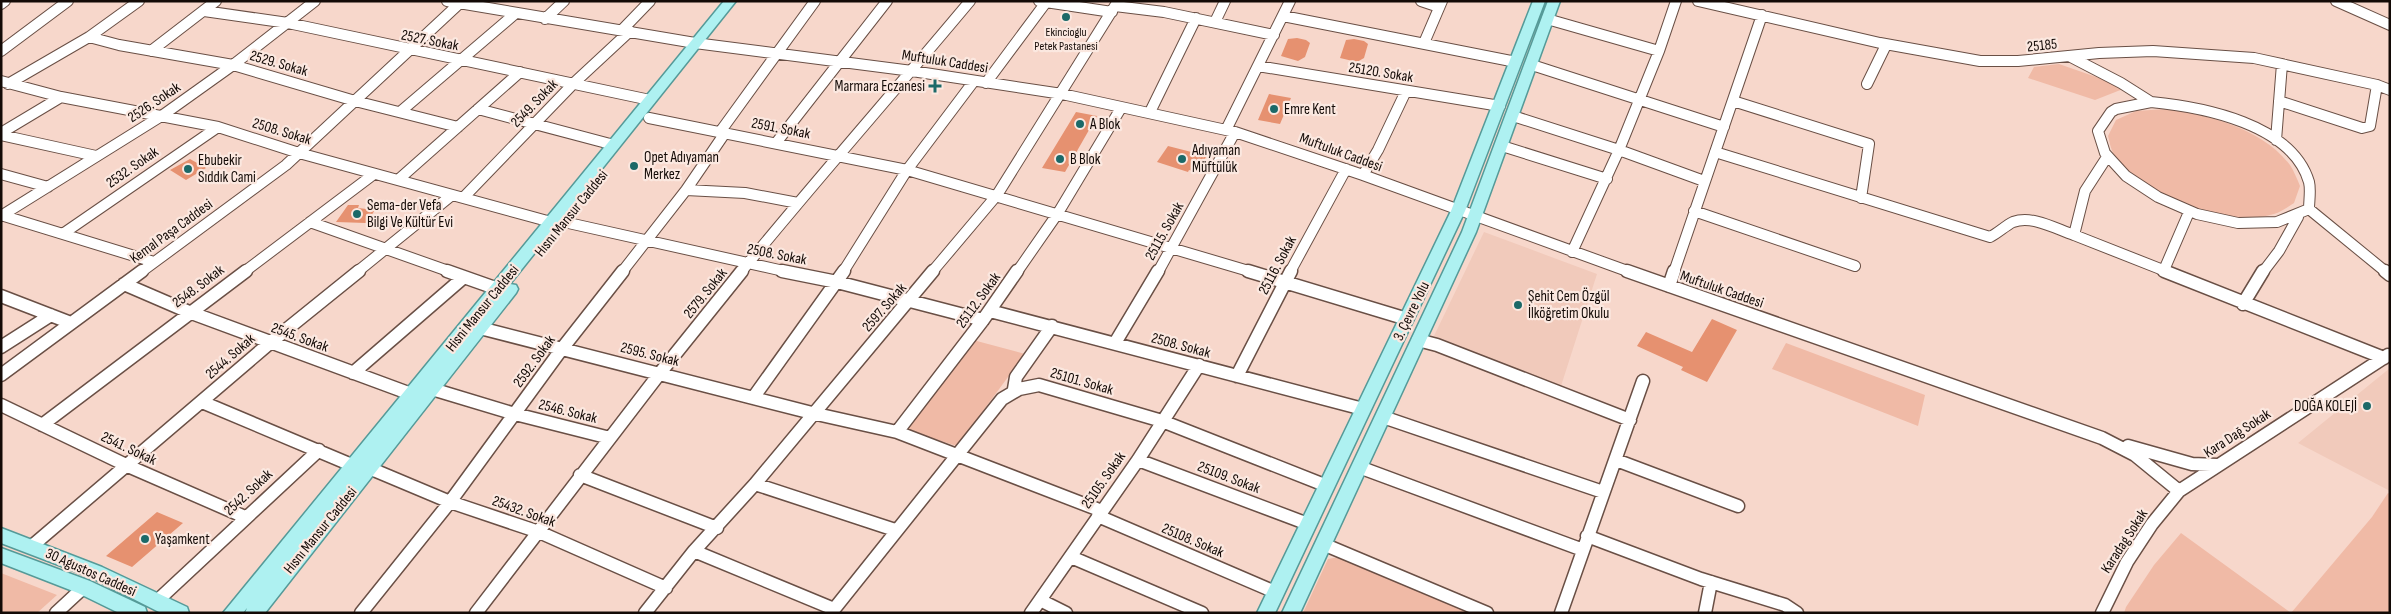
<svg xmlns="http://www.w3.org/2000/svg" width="2391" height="614" viewBox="0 0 2391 614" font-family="'Sofia Sans Condensed',sans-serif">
  <rect width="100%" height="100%" fill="#f7d7cb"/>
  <path fill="#f1cabb" d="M1484 232 1597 274 1561 386 1434 336Z
    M2390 368V491L2298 443Z"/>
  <path fill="#f0baa6" d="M2059 64 2122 86 2123 89 2095 100 2028 78 2034 67Z
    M2166 109C2208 115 2262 128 2290 165 2294 171 2297 179 2300 186L2294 203C2288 207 2281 212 2274 214 2227 229 2144 195 2116 157 2111 152 2110 143 2108 136L2116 120 2136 111Z
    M973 340 1025 354 957 446 903 429Z
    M1786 343 1925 395 1918 426 1772 369Z
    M2388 493 2390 494V613H2291L2372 517Z
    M2181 533 2291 613H2124L2126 607 2154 565Z
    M1339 557 1475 613H1303L1328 559Z
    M1 573 57 595 37 613H1Z"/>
  <path fill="#e69170" d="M1297 38 1306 40 1310 43 1305 57 1298 61 1281 56 1288 39Z
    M1354 39 1364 41 1368 44 1364 58 1357 62 1340 58 1346 40Z
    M1269 94 1291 98 1280 124 1258 120Z
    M1076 112 1097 116 1065 172 1042 168Z
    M1168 146 1207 156 1196 172 1189 170 1188 172 1157 162Z
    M190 159 206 168 186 180 170 170Z
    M348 205H359L358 208 375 210 366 223 336 222Z
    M1712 319 1737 330 1707 382 1681 370 1683 367 1637 346 1646 332 1692 352Z
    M157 512 183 523 132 567 106 556Z"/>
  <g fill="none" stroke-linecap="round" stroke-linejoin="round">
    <g stroke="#694f45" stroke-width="12">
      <path id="minor-far1" d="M447 1 695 43 912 71 1062 94 1235 132 1363 175 1630 272
        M1039 1 1112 12
        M1421 1 1439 7
        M1676 1 1659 51 1619 150 1704 181
        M1698 1 1880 43 1980 61H2018L2099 53 2153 51 2254 58 2377 85 2390 90
        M2336 1 2390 25
        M1 4 5 1
        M1115 6 1164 12 1274 35
        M204 11 288 23 650 100
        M1283 16 1516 62
        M545 19 564 1
        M1547 19 1659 51
        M1215 22 1225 1
        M622 30 650 1
        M89 37 119 45 233 65 355 101 458 127
        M1424 43 1442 1
        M1 51 68 1
        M151 51 216 1
        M2069 56 2121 83 2151 102
        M1532 65 1724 127
        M1258 66 1500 106
        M1 81 61 97 218 127 299 153 551 222
        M986 83 1047 1
        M8 84 89 37 139 1
        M1867 84 1886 45
        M1733 101 1869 144 1861 198
        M2279 101 2362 128 2370 126 2377 85
        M2151 102C2203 107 2292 124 2309 182 2311 190 2309 201 2309 209L2277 222 2238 223 2197 214 2158 197 2126 176 2105 153 2098 131 2111 112 2116 109Z
        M478 109 614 145
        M400 112 516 13
        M1150 112 1196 18
        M1513 116 1619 150 1572 252
        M649 118 907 170 1252 272
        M1226 130 1290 1
        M720 132 815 1
        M1 133 61 97
        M1 135 96 156
        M2276 140 2282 64
        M776 143 887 1
        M1502 146 1607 179
        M1715 152 1990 237C1998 233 2005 226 2013 222 2033 215 2056 229 2074 235
        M2107 157 2085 191 2074 235 2168 272
        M1 174 48 187
        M1363 175 1378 150 1406 91
        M398 180 520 72
        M686 190 745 193 798 203
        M463 198 574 83 630 31
        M2309 209 2386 272
        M1694 211 1855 266
        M1 215 154 262
        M1 216 163 115 233 65 315 1
        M310 222 451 272
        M564 222 788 272
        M64 233 218 127
        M2164 270 2189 212
        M141 272 286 165 462 1
        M244 272 374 174
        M357 272 452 195
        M622 272 686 190 725 133
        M741 272C816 180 894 92 970 1
        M843 272 907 170 974 81
        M932 272 997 195 1118 1
        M1017 272 1058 213 1121 108
        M1158 272 1235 132
        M1290 272 1346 169
        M1674 272 1762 15
        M2263 272 2279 251 2298 217"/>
    </g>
    <g stroke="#694f45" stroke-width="15">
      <path id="minor" d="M447 271 498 289
        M782 271 837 282 983 320
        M1248 271 1407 319
        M1627 271 2102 438 2135 455 2179 491
        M2164 271 2384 358
        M2385 271 2390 275
        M124 284 189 312 411 394
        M1669 286 1674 271
        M1 296 71 323
        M2243 304 2263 271
        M990 311 1363 409
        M480 328 812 413 897 432 983 320 1017 271
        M1418 340 1437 345 1630 420
        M1115 343 1158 271
        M1 347 51 315
        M353 373 464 277
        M1 375 142 271
        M1237 376 1291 271
        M432 389 515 414 610 438
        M1014 389 1016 377 1052 326
        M753 398 844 271
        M202 402 354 466
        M1 405 128 466 245 517
        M1383 417 1603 492
        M42 425 246 271
        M897 432 1102 511
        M2128 446 2192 464 2217 465
        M1138 460 1308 524
        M1616 460 1738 506
        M1359 467 1583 550
        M369 468 450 502 539 532 666 588
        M580 475 717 528
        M755 484 895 530
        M1098 516 1275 592
        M1587 536 1701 579 1785 605 1797 613
        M1323 544 1487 613
        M32 546 271 342 359 271
        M694 551 834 609
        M1071 557 1202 613
        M1040 600 1066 613
        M157 601 319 450
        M56 613 84 587
        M361 613 450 502 561 350 623 271
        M476 613 660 373 742 271
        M645 613 694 551 755 484 933 271
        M831 613 1002 399 1019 389 1039 385 1162 421 1327 486
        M1031 613 1138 460 1199 365
        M1561 613 1643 381
        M1705 613 1711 582
        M2102 613 2127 562 2152 524 2179 491 2388 355"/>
    </g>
    <g stroke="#559a98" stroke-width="3">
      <path id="major" d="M724 1H736L510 284 516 285 518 289 516 293 265 613H245L247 608 243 613H223Z
        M1533 1H1545L1465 211 1275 613H1257L1451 211Z
        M1548 1H1560L1476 232 1300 613H1282L1462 232Z
        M1 528 102 567 187 607 189 613H161L90 577 1 543Z
        M1 548 90 581 145 607 147 613H119L78 593 1 563Z"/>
    </g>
    <use href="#minor-far1" stroke="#fff" stroke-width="10"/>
    <use href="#minor" stroke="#fff" stroke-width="12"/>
    <use href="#major" fill="#aef1f1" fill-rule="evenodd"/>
  </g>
  <g fill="#1c6968" stroke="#fbe8e0" stroke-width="2">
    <circle cx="1066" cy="17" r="5"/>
    <path d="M932.5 78.5h5v5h5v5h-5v5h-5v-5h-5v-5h5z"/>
    <circle cx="1274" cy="109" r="5"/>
    <circle cx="1080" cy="124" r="5"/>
    <circle cx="1060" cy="159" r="5"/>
    <circle cx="1182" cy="159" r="5"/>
    <circle cx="634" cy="166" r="5"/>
    <circle cx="188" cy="169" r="5"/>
    <circle cx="357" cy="214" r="5"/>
    <circle cx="1518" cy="305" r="5"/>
    <circle cx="2367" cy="406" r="5"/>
    <circle cx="145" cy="539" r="5"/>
  </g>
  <g text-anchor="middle" stroke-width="4.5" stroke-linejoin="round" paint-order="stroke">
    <g font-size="12" fill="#130a06" stroke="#fbe8e0">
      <text x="1066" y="36">Ekincioglu<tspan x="1066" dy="14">Petek Pastanesi</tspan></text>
    </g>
    <g font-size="15" fill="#130a06" stroke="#fbe8e0">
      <text transform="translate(430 40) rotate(11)" y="5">2527. Sokak</text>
      <text transform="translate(2042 45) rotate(-6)" y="5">25185</text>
      <text transform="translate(945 61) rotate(9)" y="5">Muftuluk Caddesi</text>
      <text transform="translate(279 63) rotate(16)" y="5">2529. Sokak</text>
      <text transform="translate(1381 72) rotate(9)" y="5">25120. Sokak</text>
      <text transform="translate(154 102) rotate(-34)" y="5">2526. Sokak</text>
      <text transform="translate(534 103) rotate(-46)" y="5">2549. Sokak</text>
      <text transform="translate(781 128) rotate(11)" y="5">2591. Sokak</text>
      <text transform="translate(282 131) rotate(17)" y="5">2508. Sokak</text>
      <text transform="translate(1341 152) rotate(20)" y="5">Muftuluk Caddesi</text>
      <text transform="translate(132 167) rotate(-35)" y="5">2532. Sokak</text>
      <text transform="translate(571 213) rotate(-51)" y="5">Hısnı Mansur Caddesi</text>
      <text transform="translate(171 231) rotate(-36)" y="5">Kemal Paşa Caddesi</text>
      <text transform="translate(1164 231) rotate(-61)" y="5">25115. Sokak</text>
      <text transform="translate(777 254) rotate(11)" y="5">2508. Sokak</text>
      <text transform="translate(1277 265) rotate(-62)" y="5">25116. Sokak</text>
      <text transform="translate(198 286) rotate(-37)" y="5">2548. Sokak</text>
      <text transform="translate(1722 289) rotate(19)" y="5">Muftuluk Caddesi</text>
      <text transform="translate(705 293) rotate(-51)" y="5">2579. Sokak</text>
      <text transform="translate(978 300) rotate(-54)" y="5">25112. Sokak</text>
      <text transform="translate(884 307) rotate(-49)" y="5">2597. Sokak</text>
      <text transform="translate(482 308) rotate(-51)" y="5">Hisni Mansur Caddesi</text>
      <text transform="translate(1411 311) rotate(-64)" y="5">3. Çevre Yolu</text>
      <text transform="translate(300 337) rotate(20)" y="5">2545. Sokak</text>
      <text transform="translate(1181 345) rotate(15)" y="5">2508. Sokak</text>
      <text transform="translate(650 354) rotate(14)" y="5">2595. Sokak</text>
      <text transform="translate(230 356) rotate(-41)" y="5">2544. Sokak</text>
      <text transform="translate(534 361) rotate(-54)" y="5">2592. Sokak</text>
      <text transform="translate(1082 381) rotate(16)" y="5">25101. Sokak</text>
      <text transform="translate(568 411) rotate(14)" y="5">2546. Sokak</text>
      <text transform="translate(2237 433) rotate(-33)" y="5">Kara Dağ Sokak</text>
      <text transform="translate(129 448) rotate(25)" y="5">2541. Sokak</text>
      <text transform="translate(1229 477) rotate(21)" y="5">25109. Sokak</text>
      <text transform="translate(1103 480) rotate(-55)" y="5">25105. Sokak</text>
      <text transform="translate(248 492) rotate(-43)" y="5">2542. Sokak</text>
      <text transform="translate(524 511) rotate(20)" y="5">25432. Sokak</text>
      <text transform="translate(320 530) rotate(-51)" y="5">Hısnı Mansur Caddesi</text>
      <text transform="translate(1193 540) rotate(23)" y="5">25108. Sokak</text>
      <text transform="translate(2124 541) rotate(-57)" y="5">Karadag Sokak</text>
      <text transform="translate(91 572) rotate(24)" y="5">30 Agustos Caddesi</text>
    </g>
    <g font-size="15" fill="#130a06" stroke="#fbe8e0" text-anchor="start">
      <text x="925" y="91" text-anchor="end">Marmara Eczanesi</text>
      <text x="1284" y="114">Emre Kent</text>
      <text x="1090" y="129">A Blok</text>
      <text x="1192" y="155">Adıyaman<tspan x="1192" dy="17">Müftülük</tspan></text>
      <text x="644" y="162">Opet Adıyaman<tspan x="644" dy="17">Merkez</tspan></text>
      <text x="1070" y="164">B Blok</text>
      <text x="198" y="165">Ebubekir<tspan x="198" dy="17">Sıddık Cami</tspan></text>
      <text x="367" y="210">Sema-der Vefa<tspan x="367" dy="17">Bilgi Ve Kültür Evi</tspan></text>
      <text x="1528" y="301">Şehit Cem Özgül<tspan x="1528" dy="17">İlköğretim Okulu</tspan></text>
      <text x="2357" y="411" text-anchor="end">DOĞA KOLEJİ</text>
      <text x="155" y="544">Yaşamkent</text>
    </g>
  </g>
  <rect width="2391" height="614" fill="none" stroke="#130a06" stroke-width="5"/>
</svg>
